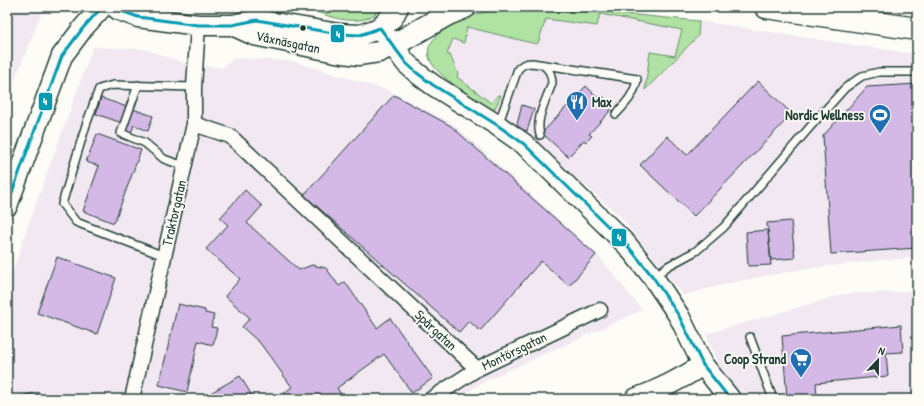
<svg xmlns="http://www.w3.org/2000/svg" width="924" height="406" viewBox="0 0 924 406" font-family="'Patrick Hand',sans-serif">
  <rect width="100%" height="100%" fill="#fdfcf7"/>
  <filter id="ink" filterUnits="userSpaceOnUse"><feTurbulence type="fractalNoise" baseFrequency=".025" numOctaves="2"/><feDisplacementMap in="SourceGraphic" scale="8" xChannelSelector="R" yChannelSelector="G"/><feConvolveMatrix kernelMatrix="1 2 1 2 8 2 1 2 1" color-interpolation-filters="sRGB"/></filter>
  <g filter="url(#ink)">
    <path fill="#f1e8f2" d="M7 7H44L9 94 7 96Z
      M508 10H570L635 14 699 21 860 46 917 54V258L884 260 803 269 734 282 683 295 621 217 575 177H569L494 110 487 108 458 88 442 75 434 66 429 56V49L430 44 435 38 443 31 454 24 481 13Z
      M93 47 144 49 187 64 223 68 234 58 292 61 390 91 453 124 598 255 642 310 483 382 456 399H7V289L25 234Z
      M917 291V399H744L723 377 706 334 844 294Z"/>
    <path fill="#b0e2a3" stroke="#68906c" d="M305 7H381C366 32 325 16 305 7Z
      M508 10 604 12 699 21 698 36 645 90 650 52 675 56 682 30 600 14 597 26 546 19 538 43 536 44 467 27 464 43 453 39 447 54 450 55 458 74 457 77 491 103 498 95H500L501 96 494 110C479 105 465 94 453 84 444 77 432 68 429 57 422 35 465 17 481 13 490 11 499 10 508 10Z"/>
    <path fill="#d4b9e7" stroke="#1f3d34" d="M758 81 792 114 694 216 640 165 667 136 687 155Z
      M917 84V248L831 254 823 136 867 87Z
      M586 86 598 98 600 96 604 97 605 101 604 103 611 110 589 134 592 136 586 142 584 140 568 157 542 133Z
      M394 95 451 126 596 255 569 286 541 261 480 331 469 321 459 332 304 195Z
      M101 98 153 116 148 131 134 125 128 141 117 137 122 123 96 114Z
      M522 105 534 109 527 131 516 128Z
      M97 134 141 150 114 223 83 211 99 166 86 162Z
      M245 190 262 206 247 223 299 270 312 265 326 268 339 286 345 282 377 328 390 318 433 378 412 393 384 354 337 388 344 399H288L284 393 292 387 260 343 242 327 250 318 225 296 240 279 206 249 228 225 220 218Z
      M791 221 795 258 771 260 767 223Z
      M768 230 771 265 748 266 746 232Z
      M57 257 116 278 97 334 37 313Z
      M178 304 205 310V313L214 315 211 327 217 328 213 345 198 341 187 392 159 385Z
      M901 325 903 352 886 353 888 376 816 383 817 396 787 398 782 336Z
      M240 376 254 399H200Z
      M917 389V399H908Z
      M39 392 41 399H13V398Z"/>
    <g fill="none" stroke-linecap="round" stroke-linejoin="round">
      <g stroke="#1f3d34" stroke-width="10">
        <path id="lane" d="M138 85 121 133 145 143 164 159 184 166
          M498 125 518 69C522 65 525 63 532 63L637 79C635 94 626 103 616 114
          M540 135C535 118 547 99 552 83 552 75 549 69 543 65
          M164 256 76 222 62 204 86 125 99 89 113 85 194 87
          M655 276 668 266 696 251 724 227 810 127 845 88 862 76 879 72H917
          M750 337 773 399"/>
      </g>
      <g stroke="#1f3d34" stroke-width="17">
        <path id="street" d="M194 124 230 136 477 369
          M132 399 194 124V87L198 25
          M431 399 477 369 600 310"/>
      </g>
      <g stroke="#1f3d34" stroke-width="23">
        <path id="secondary" d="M115 7 119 10 138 17 198 25H232L257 20 339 34 360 35 380 28 406 63 417 73 433 85 497 125 524 144 627 245 653 277 679 316 703 365 730 399
          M232 25 254 35 336 52 358 55 379 52 392 46
          M7 206 62 56 83 28 102 7
          M635 399C660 390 681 379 703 365"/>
      </g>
      <g stroke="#1f3d34" stroke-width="25">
        <path id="highway" d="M766 7 917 29
          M380 28 392 17 397 7
          M392 46 448 14 465 7"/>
      </g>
      <use href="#lane" stroke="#fdfcf7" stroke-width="7"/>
      <use href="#street" stroke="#fdfcf7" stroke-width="14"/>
      <use href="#secondary" stroke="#fdfcf7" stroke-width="20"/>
      <use href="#highway" stroke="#fdfcf7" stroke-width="22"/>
      <g stroke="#fdfcf7" stroke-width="6">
        <path id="bus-1" d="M115 7 119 10 138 17 198 25H232L257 20 339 34 360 35 380 28 406 63 417 73 433 85 497 125 524 144 627 245 653 277 679 316 703 365 730 399
          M7 206 62 56 83 28 102 7"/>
      </g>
      <use href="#bus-1" stroke="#009ab1" stroke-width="3"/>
    </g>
  </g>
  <defs>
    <g id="restaurant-pin" transform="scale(1.15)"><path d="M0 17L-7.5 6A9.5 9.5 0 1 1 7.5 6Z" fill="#1f6fb2" stroke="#fdfcf7"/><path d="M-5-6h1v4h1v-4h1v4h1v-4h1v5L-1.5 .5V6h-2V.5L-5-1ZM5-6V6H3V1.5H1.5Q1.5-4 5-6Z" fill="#fff"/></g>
    <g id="stadium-pin" transform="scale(1.15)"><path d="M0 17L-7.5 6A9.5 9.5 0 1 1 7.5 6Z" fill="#1f6fb2" stroke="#fdfcf7"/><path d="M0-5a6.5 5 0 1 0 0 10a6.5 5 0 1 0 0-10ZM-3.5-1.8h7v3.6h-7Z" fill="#fff"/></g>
    <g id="supermarket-pin" transform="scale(1.15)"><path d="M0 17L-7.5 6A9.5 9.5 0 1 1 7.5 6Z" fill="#1f6fb2" stroke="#fdfcf7"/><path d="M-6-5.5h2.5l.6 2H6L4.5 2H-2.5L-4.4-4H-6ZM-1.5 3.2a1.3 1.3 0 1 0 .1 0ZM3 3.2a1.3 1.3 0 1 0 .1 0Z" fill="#fff"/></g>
  </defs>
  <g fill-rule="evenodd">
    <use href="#restaurant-pin" x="577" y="102"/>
    <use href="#stadium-pin" x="880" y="115"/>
    <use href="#supermarket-pin" x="801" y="359"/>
  </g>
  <circle fill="#1f3d34" stroke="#fdfcf7" stroke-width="1.5" cx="303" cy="28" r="3.5"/>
  <g text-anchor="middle" stroke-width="3.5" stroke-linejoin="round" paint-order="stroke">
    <g font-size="14" fill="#1f3d34" stroke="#fdfcf7">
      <text transform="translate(288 42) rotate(12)" y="5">Våxnäsgatan</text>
      <text transform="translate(174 213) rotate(-77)" y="5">Traktorgatan</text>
      <text transform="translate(436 330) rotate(43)" y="5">Spårgatan</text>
      <text transform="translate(514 351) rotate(-26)" y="5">Montörsgatan</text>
    </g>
    <g font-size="14" font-weight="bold" fill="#1f3d34" stroke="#fdfcf7" text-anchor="end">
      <text x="592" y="107" text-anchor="start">Max</text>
      <text x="864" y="120">Nordic Wellness</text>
      <text x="786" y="364">Coop Strand</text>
    </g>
  </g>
  <g stroke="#fdfcf7" stroke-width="1.5">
    <rect x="330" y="24" width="15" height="19" rx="4" fill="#009ab1"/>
    <rect x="38" y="92" width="15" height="19" rx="4" fill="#009ab1"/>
    <rect x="611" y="228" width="16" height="19" rx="4" fill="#009ab1"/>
  </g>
  <g font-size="11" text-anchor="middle" font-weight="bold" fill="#fff">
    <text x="338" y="38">4</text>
    <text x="45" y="105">4</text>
    <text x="619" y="241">4</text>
  </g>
  <rect width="924" height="406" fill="none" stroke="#fdfcf7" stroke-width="24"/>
  <rect x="12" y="12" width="900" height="382" fill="none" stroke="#1f3d34" stroke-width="1.5" filter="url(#ink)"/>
  <g transform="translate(878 360) rotate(22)" stroke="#fdfcf7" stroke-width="3" paint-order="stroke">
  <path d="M0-3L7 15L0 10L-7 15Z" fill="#1f3d34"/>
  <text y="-6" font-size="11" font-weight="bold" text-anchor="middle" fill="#1f3d34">N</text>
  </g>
</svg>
